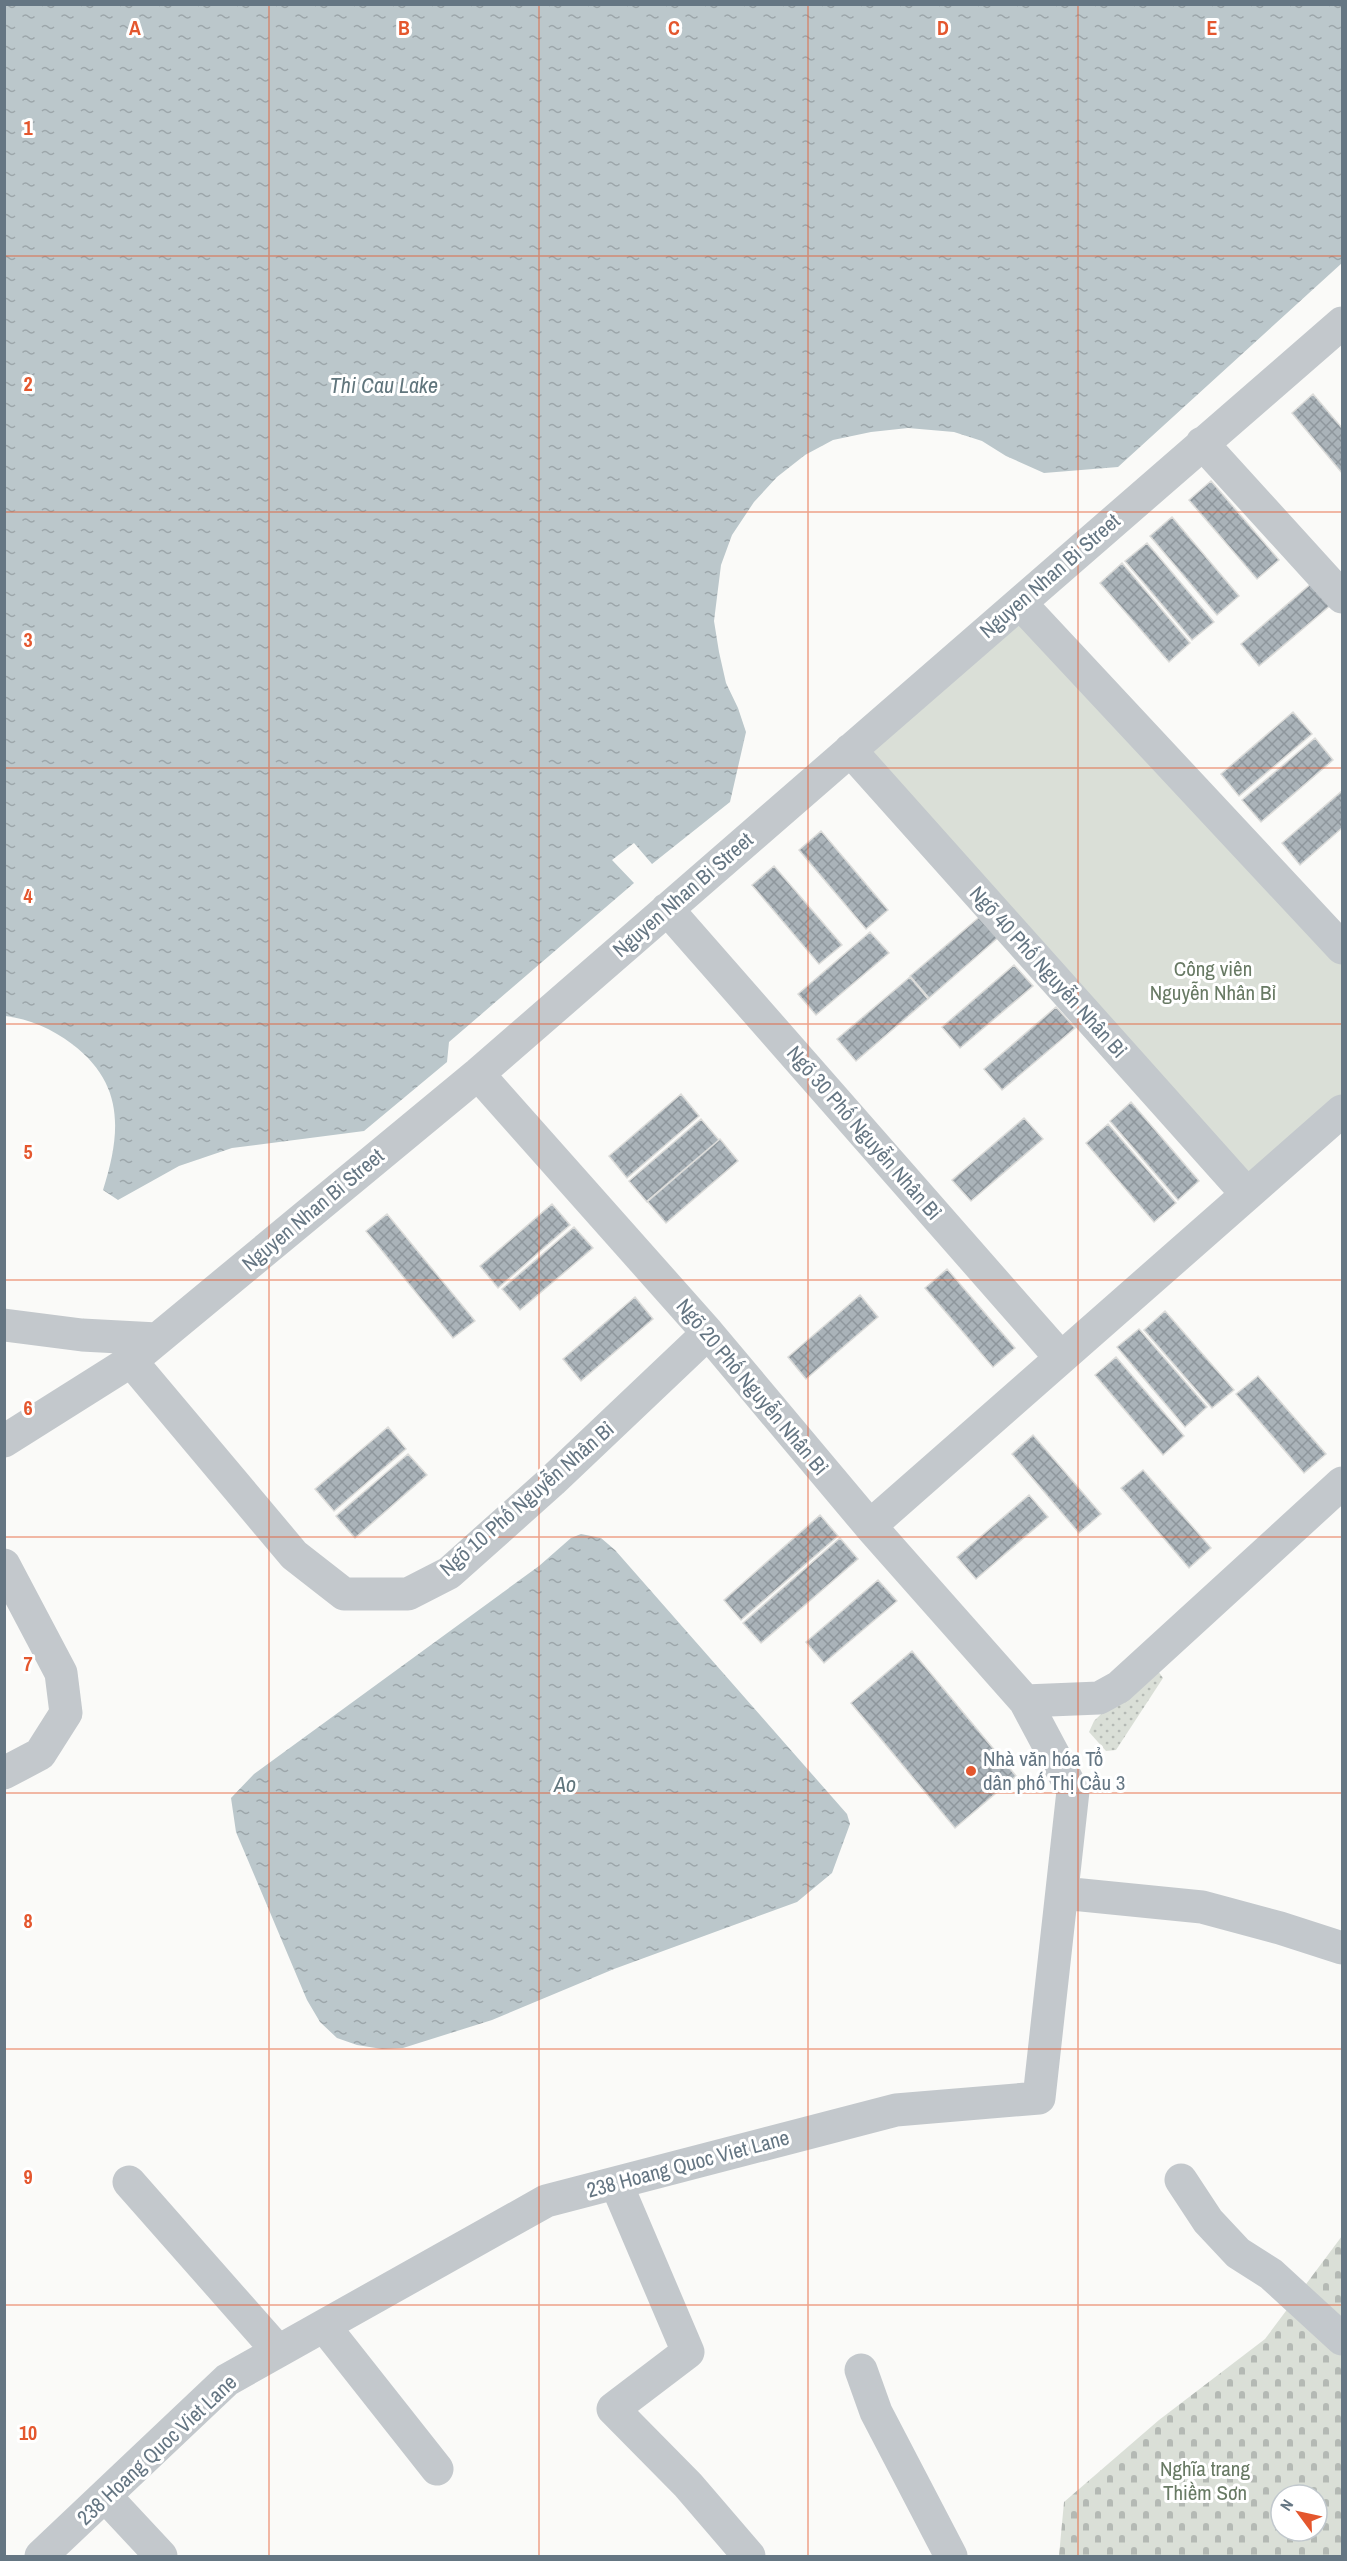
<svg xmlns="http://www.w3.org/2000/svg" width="1347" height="2561" viewBox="0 0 1347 2561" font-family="'Archivo Narrow',sans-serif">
  <defs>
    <pattern id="cemetery-stones" width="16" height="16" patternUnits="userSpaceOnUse" patternTransform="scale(1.5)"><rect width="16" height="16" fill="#dadfd7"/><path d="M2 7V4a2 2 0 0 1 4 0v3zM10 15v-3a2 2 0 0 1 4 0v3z" fill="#b4b9b4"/></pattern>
    <pattern id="garden-dots" width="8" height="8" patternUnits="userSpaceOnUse" patternTransform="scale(1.5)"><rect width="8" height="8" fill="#dadfd7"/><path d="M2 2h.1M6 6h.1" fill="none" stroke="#b4b9b4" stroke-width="1.8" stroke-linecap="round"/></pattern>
    <pattern id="water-ripples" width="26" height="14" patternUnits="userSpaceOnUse" patternTransform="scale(1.5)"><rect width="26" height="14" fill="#bbc7cb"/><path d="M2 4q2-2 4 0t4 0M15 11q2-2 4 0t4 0" fill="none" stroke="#9ca6aa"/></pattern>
    <pattern id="building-cross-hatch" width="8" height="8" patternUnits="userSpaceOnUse" patternTransform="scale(1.5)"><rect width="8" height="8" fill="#aab3b9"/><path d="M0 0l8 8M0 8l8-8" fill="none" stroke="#8e969c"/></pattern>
  </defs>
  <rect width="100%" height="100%" fill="#fafaf8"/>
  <path fill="url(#cemetery-stones)" fill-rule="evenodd" d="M1342 2236V2556H1059L1064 2502 1159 2420 1265 2339ZM1281 2495H1317V2531H1281Z"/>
  <path fill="#dadfd7" d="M1020 603 1342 948V1108L1247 1194 850 751Z"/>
  <path fill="url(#garden-dots)" d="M1158 1671 1163 1678 1116 1750 1106 1751 1089 1732 1094 1721 1137 1679Z"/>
  <path fill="url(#water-ripples)" d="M5 4 1342 5V263L1118 467 1044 473 1006 456 982 441 954 432 908 428 871 432 833 440 805 455 777 477 754 502 732 535 721 565 714 621 719 652 726 683 738 708 746 732 730 802 652 864 634 843 612 860 634 883 449 1042 447 1062 364 1131 232 1148 179 1166 118 1200 103 1190C121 1133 125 1084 72 1044 52 1029 30 1019 5 1016Z
    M581 1534 601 1538 615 1550 847 1814 850 1824 832 1873 797 1902 614 1969 492 2020 403 2048 382 2049 357 2045 337 2038 320 2022 307 2000 236 1832 231 1798 254 1774 539 1566 571 1538Z"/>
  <path fill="url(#building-cross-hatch)" stroke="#dcdcda" stroke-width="1.5" d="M1313 394 1342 428V473L1292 413Z
    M1211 481 1279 560 1257 579 1189 500Z
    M1172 517 1239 596 1217 615 1150 536Z
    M1147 543 1214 622 1192 640 1125 561Z
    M1122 563 1190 643 1169 662 1100 583Z
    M1313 582 1332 604 1259 666 1241 644Z
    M1293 712 1312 734 1239 796 1221 774Z
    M1315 738 1333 760 1261 822 1242 800Z
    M1342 791V828L1300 865 1282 843Z
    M821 831 888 910 866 929 799 850Z
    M774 866 842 945 819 964 752 885Z
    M983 914 1000 936 929 998 910 976Z
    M870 932 889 953 816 1015 798 994Z
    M1014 965 1033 986 960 1048 942 1027Z
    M910 977 928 999 856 1061 837 1039Z
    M1056 1007 1075 1028 1002 1090 984 1069Z
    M681 1094 699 1116 627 1178 609 1156Z
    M1131 1102 1199 1181 1178 1200 1110 1121Z
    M1024 1118 1043 1139 971 1201 952 1180Z
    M701 1119 719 1140 647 1202 629 1181Z
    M1108 1124 1176 1203 1154 1222 1086 1143Z
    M720 1139 738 1161 666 1223 647 1201Z
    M552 1204 570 1225 498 1288 480 1266Z
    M387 1214 475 1321 453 1338 366 1231Z
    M574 1227 593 1248 520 1310 502 1289Z
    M947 1269 1015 1348 993 1367 925 1288Z
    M860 1295 878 1317 806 1379 788 1357Z
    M635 1297 653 1319 581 1381 563 1359Z
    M1165 1311 1234 1390 1212 1408 1144 1330Z
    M1139 1329 1207 1407 1185 1427 1117 1347Z
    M1116 1357 1184 1436 1163 1455 1095 1375Z
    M1258 1376 1326 1454 1304 1473 1236 1394Z
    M388 1427 406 1449 334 1511 315 1489Z
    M1033 1435 1101 1514 1079 1533 1012 1454Z
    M408 1454 427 1475 355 1538 336 1516Z
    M1143 1470 1211 1548 1189 1568 1121 1488Z
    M1029 1495 1048 1517 976 1579 957 1557Z
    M820 1515 838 1536 741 1620 724 1600Z
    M840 1538 858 1559 761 1643 743 1623Z
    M878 1580 897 1601 824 1663 806 1642Z
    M912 1651 1016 1776 955 1828 851 1703Z"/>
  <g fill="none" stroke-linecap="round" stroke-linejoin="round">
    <path stroke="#c3c8cc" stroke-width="33" d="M1202 443 1342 597
      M1020 603 1342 948
      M850 750 1247 1194
      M667 909 1061 1358
      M4 1325 82 1335 157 1339
      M131 1361 294 1555 344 1594H408L449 1573 552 1481 708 1333
      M4 1441 131 1361 478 1074 1342 323
      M870 1526 1342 1111
      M4 1565 61 1673 66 1713 40 1754 4 1773
      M1025 1701 1099 1698 1119 1687 1342 1483
      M1062 1893 1202 1907 1280 1928 1342 1948
      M1181 2180 1208 2221 1238 2253 1271 2274 1342 2339
      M129 2182 278 2351
      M616 2183 688 2352 613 2409 688 2485 749 2556
      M324 2326 437 2469
      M861 2370 876 2412 951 2556
      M105 2496 161 2556
      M41 2556 227 2380 546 2201 896 2110 1039 2098 1073 1791 1025 1701 870 1526 708 1333 478 1074"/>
  </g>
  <path fill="none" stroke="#e4572e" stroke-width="1.5" stroke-opacity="0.55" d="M269 4V2556M539 4V2556M808 4V2556M1078 4V2556M4 256H1342M4 512H1342M4 768H1342M4 1024H1342M4 1280H1342M4 1537H1342M4 1793H1342M4 2049H1342M4 2305H1342"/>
  <circle fill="#e4572e" stroke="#fff" stroke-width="2" cx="971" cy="1771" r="6"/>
  <g text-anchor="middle" stroke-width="6" stroke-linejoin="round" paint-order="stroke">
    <g font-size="21" fill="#657683" stroke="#fff">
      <text transform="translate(1050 576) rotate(-41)" y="7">Nguyen Nhan Bi Street</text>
      <text transform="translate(683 895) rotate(-41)" y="7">Nguyen Nhan Bi Street</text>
      <text transform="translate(1048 972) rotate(48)" y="7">Ngõ 40 Phố Nguyễn Nhân Bỉ</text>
      <text transform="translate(864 1133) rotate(49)" y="7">Ngõ 30 Phố Nguyễn Nhân Bỉ</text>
      <text transform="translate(313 1210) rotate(-40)" y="7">Nguyen Nhan Bi Street</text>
      <text transform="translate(752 1387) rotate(50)" y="7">Ngõ 20 Phố Nguyễn Nhân Bỉ</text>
      <text transform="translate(527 1499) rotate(-41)" y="7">Ngõ 10 Phố Nguyễn Nhân Bỉ</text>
      <text transform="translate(688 2164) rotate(-15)" y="7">238 Hoang Quoc Viet Lane</text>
      <text transform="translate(157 2450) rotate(-43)" y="7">238 Hoang Quoc Viet Lane</text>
    </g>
    <g font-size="21" fill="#687a64" stroke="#fff">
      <text x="1213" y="976">Công viên<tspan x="1213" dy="24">Nguyễn Nhân Bỉ</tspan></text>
      <text x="1205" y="2476">Nghĩa trang<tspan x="1205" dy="24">Thiềm Sơn</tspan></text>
    </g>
    <g font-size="21" fill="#657683" stroke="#fff" text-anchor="start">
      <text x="983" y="1766">Nhà văn hóa Tổ<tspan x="983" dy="24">dân phố Thị Cầu 3</tspan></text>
    </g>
    <g font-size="22" font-style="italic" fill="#60757c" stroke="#fff">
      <text x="384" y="393">Thi Cau Lake</text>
      <text x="565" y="1792">Ao</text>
    </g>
  </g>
  <g font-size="20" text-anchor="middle" font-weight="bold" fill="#e4572e" stroke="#fff" stroke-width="6" stroke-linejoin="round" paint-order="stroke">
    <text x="135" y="35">A</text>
    <text x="404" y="35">B</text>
    <text x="674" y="35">C</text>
    <text x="943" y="35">D</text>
    <text x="1212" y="35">E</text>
    <text x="28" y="135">1</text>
    <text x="28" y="391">2</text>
    <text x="28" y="647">3</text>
    <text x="28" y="903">4</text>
    <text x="28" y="1159">5</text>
    <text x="28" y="1415">6</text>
    <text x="28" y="1671">7</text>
    <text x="28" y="1928">8</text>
    <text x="28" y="2184">9</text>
    <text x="28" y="2440">10</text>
  </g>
  <rect width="1347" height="2561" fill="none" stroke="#657683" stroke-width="12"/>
  <g transform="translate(1299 2513) rotate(303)"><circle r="28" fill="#ffffff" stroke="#c1c8cd" stroke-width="1.5"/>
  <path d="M0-4.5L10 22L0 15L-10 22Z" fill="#e4572e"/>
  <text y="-9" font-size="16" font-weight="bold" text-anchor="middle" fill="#657683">N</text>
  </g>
</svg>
